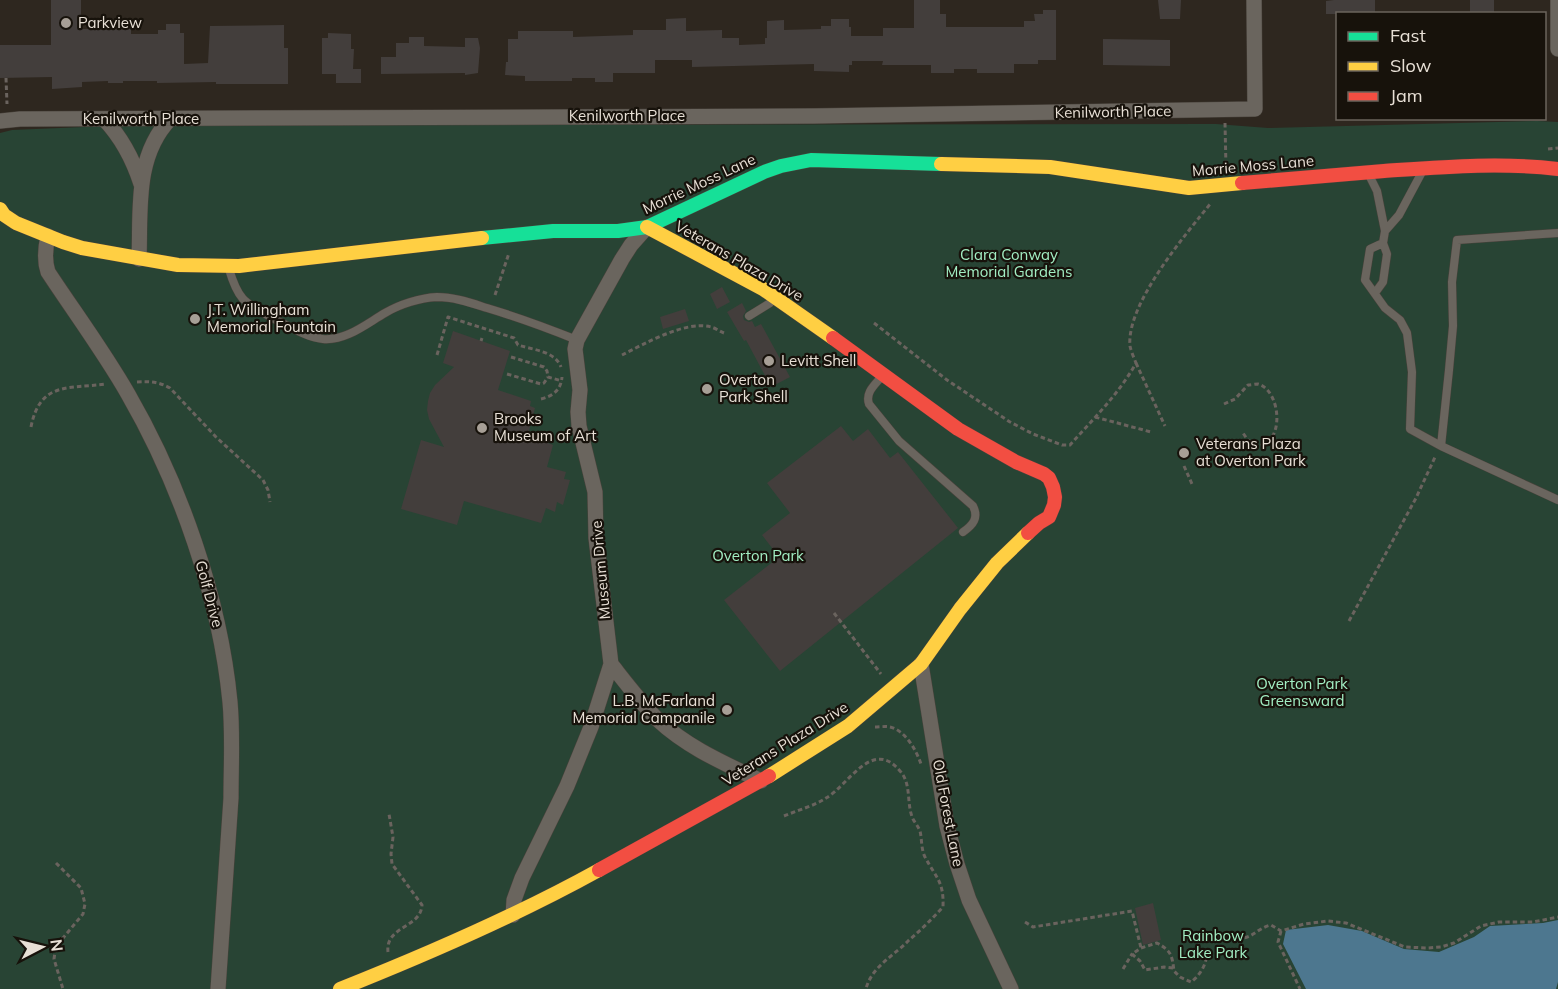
<svg xmlns="http://www.w3.org/2000/svg" width="1558" height="989" viewBox="0 0 1558 989" font-family="Mulish,sans-serif">
  <rect width="100%" height="100%" fill="#2e271f"/>
  <path fill="#284434" d="M1537 121 1558 122V989H0V133L12 130 132 125 1216 124 1268 128Z"/>
  <path fill="#4d778f" d="M1558 920V982L1556 989H1306L1283 944 1286 930 1328 925 1362 931 1404 949 1439 952 1474 937 1490 926 1543 923Z"/>
  <path fill="#433e3c" d="M51 0H81V29L131 28V34H158V30H166V24H180V33H184V64L208 63 210 26 284 25V48H288V84H216V82L157 83V81H123V83H108V81L82 82V87L52 89V77L0 78V45H51Z
    M914 0H940V14H946V27H1024V21H1035L1034 14H1043V10H1056V60H1038V64H1014V73H977V69H954V73H931V65H882L883 61H852V65H849V72L814 71V64L692 67V60H655V73H613V82H595V78H572V81H525V76L505 75 506 62H508V39H518V31H573V37L633 35V30H666V19L686 18V31L722 30V38H739V45L765 44V38H767V21L784 20V30L821 29V26H831V19H849V27H851V36H883V28H914Z
    M1158 0H1181L1180 19H1160Z
    M1334 0H1375V14H1326V1Z
    M1470 0H1494V14H1470Z
    M328 33 351 34V49H354L353 69H361V83H336V74H322V38H328Z
    M409 37H424V46L465 47V38H478L480 48 478 73 465 75V73L381 74V57H396V43H409Z
    M1103 39 1170 40V66L1103 65Z
    M722 287 730 302 717 309 710 294Z
    M742 303 746 311 743 316 744 320 749 322 752 321 755 327 761 324 790 377 771 387 746 340 744 341 727 312Z
    M685 309 689 321 663 329 660 317Z
    M453 331 510 351 498 390 531 401 530 406 535 408 529 431 549 437 548 443 553 445 547 467 566 472 564 479 570 480 563 505 557 502 555 512 546 508 541 523 464 501 457 525 401 509 421 440 444 447 429 419 427 410 428 401 430 393 435 385 454 367 443 363Z
    M841 426 853 441 868 429 890 458 898 452 958 528 780 671 724 600 779 557 762 535 790 513 767 483Z
    M1153 903 1161 940 1143 945 1135 908Z"/>
  <g fill="none" stroke-linecap="round" stroke-linejoin="round">
    <g stroke="#48423b" stroke-width="9">
      <path id="lane" d="M1369 175 1377 191 1385 231 1383 243 1387 254 1383 282 1375 293
        M1385 231 1399 215 1422 172
        M1383 243 1370 249 1365 280 1385 308 1400 320 1407 333 1412 372 1410 429 1441 446 1558 500
        M229 269C239 303 246 303 276 320 291 327 306 337 323 339 346 341 366 324 385 313 400 304 420 298 437 297 454 297 471 303 487 308 517 317 547 328 577 340
        M749 316 770 303 774 298
        M882 376C875 385 865 392 869 404L899 441 973 506C979 518 973 525 963 532
        M1441 446 1449 370 1453 326 1452 282 1457 240 1558 233"/>
    </g>
    <g stroke="#48423b" stroke-width="16">
      <path id="street" d="M1558 0V49
        M104 119C122 138 133 159 141 184
        M0 121 20 119 814 116 1255 109 1254 0
        M48 236C45 249 44 260 48 272 75 313 104 352 128 394 180 484 220 598 230 702 233 734 231 766 231 798L218 989
        M139 259C141 211 134 157 170 119
        M611 664C626 683 641 703 658 720 688 748 726 764 761 781
        M921 664 947 826 957 864 969 900 1011 989
        M513 915 514 900 522 878 567 786 591 727 611 664 596 538 595 492 579 426 578 412 580 390 575 349 577 340 622 259 631 245 647 227"/>
    </g>
    <g stroke="#48423b" stroke-width="15">
      <path id="fast" d="M482 238 553 231H618L647 227 764 172 781 166 811 160 941 164"/>
    </g>
    <g stroke="#48423b" stroke-width="15">
      <path id="slow" d="M941 164 1050 167 1189 188 1242 183
        M0 209 4 215 16 223 63 242 82 248 178 265 239 266 482 238
        M647 227 763 289 833 338
        M769 776 848 726 921 664 960 609 997 563 1028 533
        M340 989C428 954 516 916 599 870"/>
    </g>
    <g stroke="#48423b" stroke-width="15">
      <path id="jam" d="M1242 183C1289 179 1337 175 1384 171 1442 167 1500 162 1558 169
        M833 338 958 429 1016 462 1044 474 1049 478 1053 487 1055 497 1054 505 1049 517 1039 523 1028 533
        M599 870 769 776"/>
    </g>
    <path stroke="#6a635e" stroke-width="3" stroke-dasharray="4.5 3" stroke-linecap="butt" d="M6 78 7 104
      M1225 123 1226 168
      M1548 149 1558 148
      M495 295 509 253
      M874 323 947 380 1010 422 1033 434 1062 445H1070C1093 419 1119 394 1136 363 1134 358 1131 351 1130 346 1126 304 1186 234 1211 203
      M481 341 482 338
      M437 355 448 317 514 338 518 345C533 350 555 351 561 367
      M622 355C644 344 686 320 711 327 715 328 719 331 724 333
      M511 357 544 367 547 371 548 377 562 381
      M1136 363 1165 426
      M507 374 541 384 544 383 548 377
      M137 382C150 381 159 382 170 388L216 437 263 480 268 490 270 502
      M541 399C553 396 561 390 562 377
      M1224 404 1235 399 1248 385C1251 385 1255 384 1258 384 1281 390 1286 445 1256 446L1247 439 1243 433
      M1095 417 1151 432
      M31 427C40 381 69 389 106 384
      M1184 466 1192 484
      M834 613 881 674
      M1349 621 1416 498 1436 455
      M875 727C880 727 885 726 890 727 906 731 916 750 921 764
      M784 816C798 810 814 806 826 798 848 786 872 737 900 771 912 784 906 804 913 819 915 823 918 826 920 831 922 839 921 849 925 857 936 878 944 881 943 907 932 919 921 930 909 940 895 955 871 967 866 989
      M56 863 81 888 85 904 83 914 58 944 55 952 54 959 63 989
      M1025 922 1033 927 1132 911 1141 948
      M1281 931 1278 942 1300 989
      M388 952C385 926 421 928 422 905L392 864 391 854 393 837 389 814
      M1173 968 1164 967 1145 970 1140 961 1132 954 1141 948 1157 943C1172 951 1172 956 1174 971L1180 977 1191 982C1198 977 1205 967 1206 959L1199 953 1197 944 1203 935 1208 933 1217 937C1226 934 1233 940 1243 938 1253 937 1260 927 1271 925L1281 931 1304 924 1328 921 1346 923 1405 947 1427 948 1441 947 1454 943 1481 926 1499 922H1533L1558 917
      M1123 969 1132 954"/>
    <use href="#lane" stroke="#6a655e" stroke-width="8"/>
    <use href="#street" stroke="#6a655e" stroke-width="15"/>
    <use href="#fast" stroke="#16e098" stroke-width="14"/>
    <use href="#slow" stroke="#ffcf43" stroke-width="14"/>
    <use href="#jam" stroke="#f24e42" stroke-width="14"/>
  </g>
  <g fill="#a79f96" stroke="#17120b" stroke-width="2">
    <circle cx="66" cy="23" r="6"/>
    <circle cx="195" cy="319" r="6"/>
    <circle cx="769" cy="361" r="6"/>
    <circle cx="707" cy="389" r="6"/>
    <circle cx="482" cy="428" r="6"/>
    <circle cx="1184" cy="453" r="6"/>
    <circle cx="727" cy="710" r="6"/>
  </g>
  <g text-anchor="middle" stroke-width="4.5" stroke-linejoin="round" paint-order="stroke">
    <g font-size="15" fill="#e8e0d6" stroke="#17120b" text-anchor="start">
      <text x="78" y="28">Parkview</text>
      <text x="207" y="315">J.T. Willingham<tspan x="207" dy="17">Memorial Fountain</tspan></text>
      <text x="781" y="366">Levitt Shell</text>
      <text x="719" y="385">Overton<tspan x="719" dy="17">Park Shell</tspan></text>
      <text x="494" y="424">Brooks<tspan x="494" dy="17">Museum of Art</tspan></text>
      <text x="1196" y="449">Veterans Plaza<tspan x="1196" dy="17">at Overton Park</tspan></text>
      <text x="715" y="706" text-anchor="end">L.B. McFarland<tspan x="715" dy="17">Memorial Campanile</tspan></text>
    </g>
    <g font-size="15" fill="#e8e0d6" stroke="#17120b">
      <text transform="translate(1113 112) rotate(-1)" y="5">Kenilworth Place</text>
      <text x="627" y="121">Kenilworth Place</text>
      <text x="141" y="124">Kenilworth Place</text>
      <text transform="translate(1253 166) rotate(-5)" y="5">Morrie Moss Lane</text>
      <text transform="translate(699 184) rotate(-25)" y="5">Morrie Moss Lane</text>
      <text transform="translate(739 261) rotate(30)" y="5">Veterans Plaza Drive</text>
      <text transform="translate(601 570) rotate(-95)" y="5">Museum Drive</text>
      <text transform="translate(209 594) rotate(75)" y="5">Golf Drive</text>
      <text transform="translate(785 744) rotate(-32)" y="5">Veterans Plaza Drive</text>
      <text transform="translate(948 813) rotate(79)" y="5">Old Forest Lane</text>
    </g>
    <g font-size="15" fill="#a2eec3" stroke="#17120b">
      <text x="1009" y="260">Clara Conway<tspan x="1009" dy="17">Memorial Gardens</tspan></text>
      <text x="758" y="561">Overton Park</text>
      <text x="1302" y="689">Overton Park<tspan x="1302" dy="17">Greensward</tspan></text>
      <text x="1213" y="941">Rainbow<tspan x="1213" dy="17">Lake Park</tspan></text>
    </g>
  </g>
  <rect x="1336" y="12" width="210" height="108" fill="#17120b" stroke="#6b645c" stroke-width="1.5"/>
  <rect x="1348" y="32" width="30" height="9" fill="#16e098" stroke="#6b645c" stroke-width="1.5"/>
  <text x="1390" y="42" font-size="18" fill="#e8e0d6">Fast</text>
  <rect x="1348" y="62" width="30" height="9" fill="#ffcf43" stroke="#6b645c" stroke-width="1.5"/>
  <text x="1390" y="72" font-size="18" fill="#e8e0d6">Slow</text>
  <rect x="1348" y="92" width="30" height="9" fill="#f24e42" stroke="#6b645c" stroke-width="1.5"/>
  <text x="1390" y="102" font-size="18" fill="#e8e0d6">Jam</text>
  <g transform="translate(42 947) rotate(83)" stroke="#17120b" stroke-width="4.5" paint-order="stroke">
  <path d="M0-4.5L10 22L0 15L-10 22Z" fill="#e8e0d6"/>
  <text y="-9" font-size="16" font-weight="bold" text-anchor="middle" fill="#e8e0d6">N</text>
  </g>
</svg>
